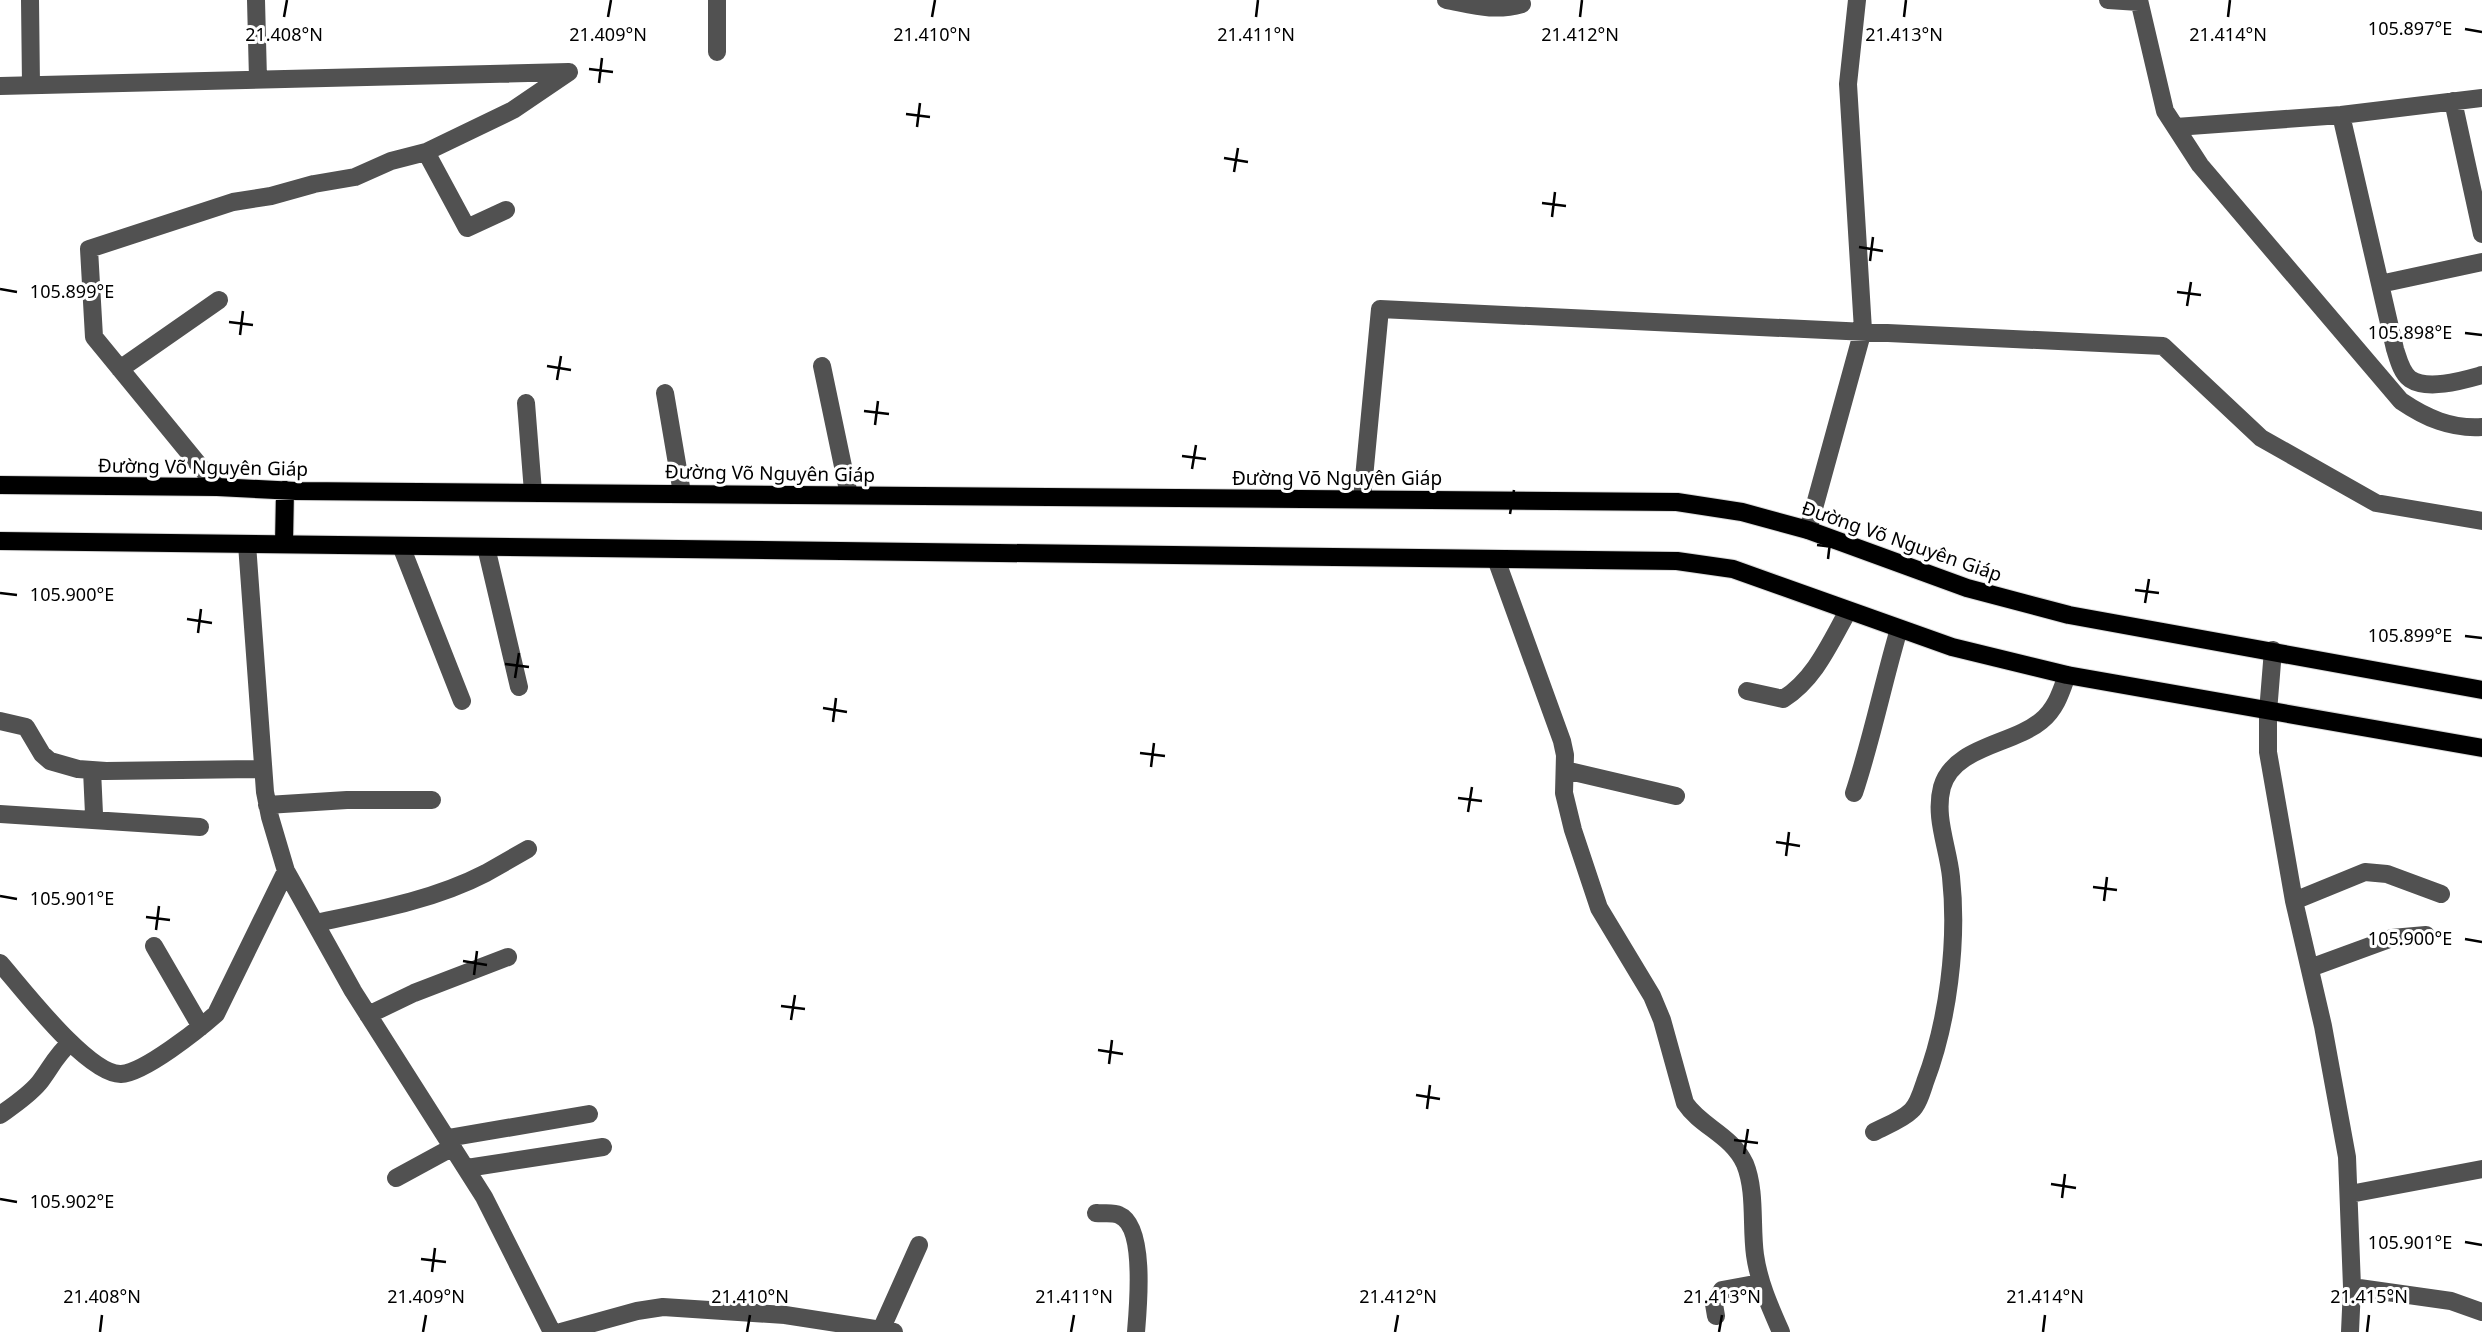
<svg xmlns="http://www.w3.org/2000/svg" width="2482" height="1332" viewBox="0 0 2482 1332" font-family="'Noto Sans',sans-serif">
  <rect width="100%" height="100%" fill="#fff"/>
  <g fill="none" stroke-linecap="round" stroke-linejoin="round">
    <g stroke="#dbdbdb" stroke-width="20">
      <path id="major" d="M0 485 217 487 296 491 1677 502 1742 512 1808 530 1967 588 2069 615 2482 690
        M0 541 1677 561 1733 569 1952 647 2067 675 2482 748
        M284 544 285 490"/>
    </g>
    <path stroke="#515151" stroke-width="18" d="M30 0 31 85
      M256 0 258 79
      M1446 0C1473 5 1494 12 1522 4
      M2108 0 2139 2
      M2139 0 2165 111 2200 165 2401 401C2426 418 2451 429 2482 427
      M717 52V0
      M0 86 569 72
      M2453 101 2482 234
      M2341 115 2395 349C2398 358 2401 372 2410 379 2428 391 2464 380 2482 375
      M2176 127 2341 115 2482 98
      M426 152 467 228 506 210
      M2380 284 2482 262
      M822 366 849 495
      M120 369 219 300
      M665 393 682 493
      M526 403 533 492
      M217 487 94 337 89 249 233 202 271 196 314 184 355 177 391 161 426 152 513 110 569 72
      M1362 499 1380 309 2163 346 2261 438 2376 503 2482 521
      M1808 530 1863 330 1848 84 1857 0
      M247 544 265 792 270 817 286 871 353 991 484 1197 552 1332
      M401 546 462 701
      M486 547 519 687
      M1496 559 1562 741 1565 755 1564 793 1573 830 1599 908 1652 996 1662 1020 1685 1103C1701 1127 1732 1135 1745 1164 1756 1191 1751 1226 1755 1255 1759 1283 1770 1307 1781 1332
      M2273 650 2268 712V752L2294 901 2323 1026 2347 1157 2352 1287 2350 1332
      M1747 691 1783 699C1815 679 1830 643 1848 611
      M0 721 26 727 42 754 50 761 78 769 106 771 263 769
      M92 770 94 814
      M1565 770 1676 796
      M1854 793C1872 739 1883 683 1899 629
      M267 805 347 800H432
      M0 814 200 827
      M2294 901 2365 872 2387 874 2441 894
      M316 923C373 911 434 900 486 873 500 865 514 857 528 849
      M154 946 201 1027
      M0 963C22 988 88 1075 121 1074 144 1073 199 1029 216 1014L286 871
      M2310 968 2392 938 2426 935
      M368 1015 414 993 508 957
      M0 1115C14 1105 28 1096 39 1083 50 1069 56 1055 70 1043
      M1874 1132C1885 1126 1902 1120 1911 1111 1918 1105 1922 1091 1925 1082 1948 1022 1958 942 1951 877 1948 847 1934 817 1942 787 1954 746 2012 745 2041 721 2056 709 2061 692 2067 675
      M448 1138 589 1114
      M467 1168 603 1147
      M396 1178 453 1147
      M2350 1194 2482 1169
      M1096 1213C1103 1214 1113 1212 1119 1215 1146 1226 1138 1308 1136 1332
      M2352 1287 2451 1301 2482 1312
      M1716 1316 1714 1304 1722 1290 1760 1283
      M881 1330 919 1245
      M561 1332 637 1311 663 1307 785 1315 894 1332"/>
    <use href="#major" stroke="#000" stroke-width="18"/>
  </g>
  <path fill="none" stroke="#000" stroke-width="2.5" d="M284 17 287 0M608 17 611 0M932 17 935 0M1256 17 1258 0M1580 17 1582 0M1904 17 1906 0M2228 17 2230 0M2465 29 2482 32M589 69 613 72M599 83 602 58M906 114 930 117M917 127 920 103M1224 158 1248 162M1234 172 1238 148M1542 203 1566 206M1552 217 1555 192M1859 247 1883 251M1870 261 1873 237M0 289 17 292M2177 292 2201 295M2187 306 2191 282M229 322 253 325M2465 333 2482 335M240 335 243 311M547 366 571 370M557 380 561 356M864 411 889 414M875 425 878 401M1182 456 1206 459M1192 469 1196 445M1500 500 1524 504M1510 514 1514 490M1817 545 1842 548M1828 559 1831 534M2135 590 2159 593M0 593 17 595M2145 603 2149 579M187 619 212 623M198 633 201 609M2465 636 2482 638M505 664 529 667M515 678 519 653M823 708 847 712M833 722 836 698M1140 753 1165 756M1151 767 1154 743M1458 798 1482 801M1468 812 1472 787M1776 842 1800 846M1786 856 1789 832M2093 887 2117 890M0 896 17 899M2104 901 2107 877M146 917 170 920M156 930 159 906M2465 939 2482 942M463 961 487 965M474 975 477 951M781 1006 805 1009M791 1020 795 995M1098 1050 1123 1054M1109 1064 1112 1040M1416 1095 1440 1099M1427 1109 1430 1085M1734 1140 1758 1143M1744 1154 1748 1129M2051 1184 2076 1188M2062 1198 2065 1174M0 1199 17 1202M2465 1242 2482 1245M421 1259 446 1262M432 1272 435 1248M100 1332 102 1315M423 1332 426 1315M747 1332 750 1315M1071 1332 1074 1315M1395 1332 1398 1315M1719 1332 1722 1315M2043 1332 2045 1315M2367 1332 2369 1315"/>
  <g text-anchor="middle" stroke-width="6" stroke-linejoin="round" paint-order="stroke">
    <g font-size="19" fill="#000" stroke="#fff">
      <text transform="translate(203 467) rotate(1)" y="7">Đường Võ Nguyên Giáp</text>
      <text transform="translate(770 473) rotate(1)" y="7">Đường Võ Nguyên Giáp</text>
      <text x="1337" y="485">Đường Võ Nguyên Giáp</text>
      <text transform="translate(1902 541) rotate(19)" y="7">Đường Võ Nguyên Giáp</text>
    </g>
  </g>
  <g font-size="18" text-anchor="middle" fill="#000" stroke="#fff" stroke-width="6" stroke-linejoin="round" paint-order="stroke">
    <text x="2410" y="35">105.897°E</text>
    <text x="284" y="41">21.408°N</text>
    <text x="608" y="41">21.409°N</text>
    <text x="932" y="41">21.410°N</text>
    <text x="1256" y="41">21.411°N</text>
    <text x="1580" y="41">21.412°N</text>
    <text x="1904" y="41">21.413°N</text>
    <text x="2228" y="41">21.414°N</text>
    <text x="72" y="298">105.899°E</text>
    <text x="2410" y="339">105.898°E</text>
    <text x="72" y="601">105.900°E</text>
    <text x="2410" y="642">105.899°E</text>
    <text x="72" y="905">105.901°E</text>
    <text x="2410" y="945">105.900°E</text>
    <text x="72" y="1208">105.902°E</text>
    <text x="2410" y="1249">105.901°E</text>
    <text x="102" y="1303">21.408°N</text>
    <text x="426" y="1303">21.409°N</text>
    <text x="750" y="1303">21.410°N</text>
    <text x="1074" y="1303">21.411°N</text>
    <text x="1398" y="1303">21.412°N</text>
    <text x="1722" y="1303">21.413°N</text>
    <text x="2045" y="1303">21.414°N</text>
    <text x="2369" y="1303">21.415°N</text>
  </g>
</svg>
